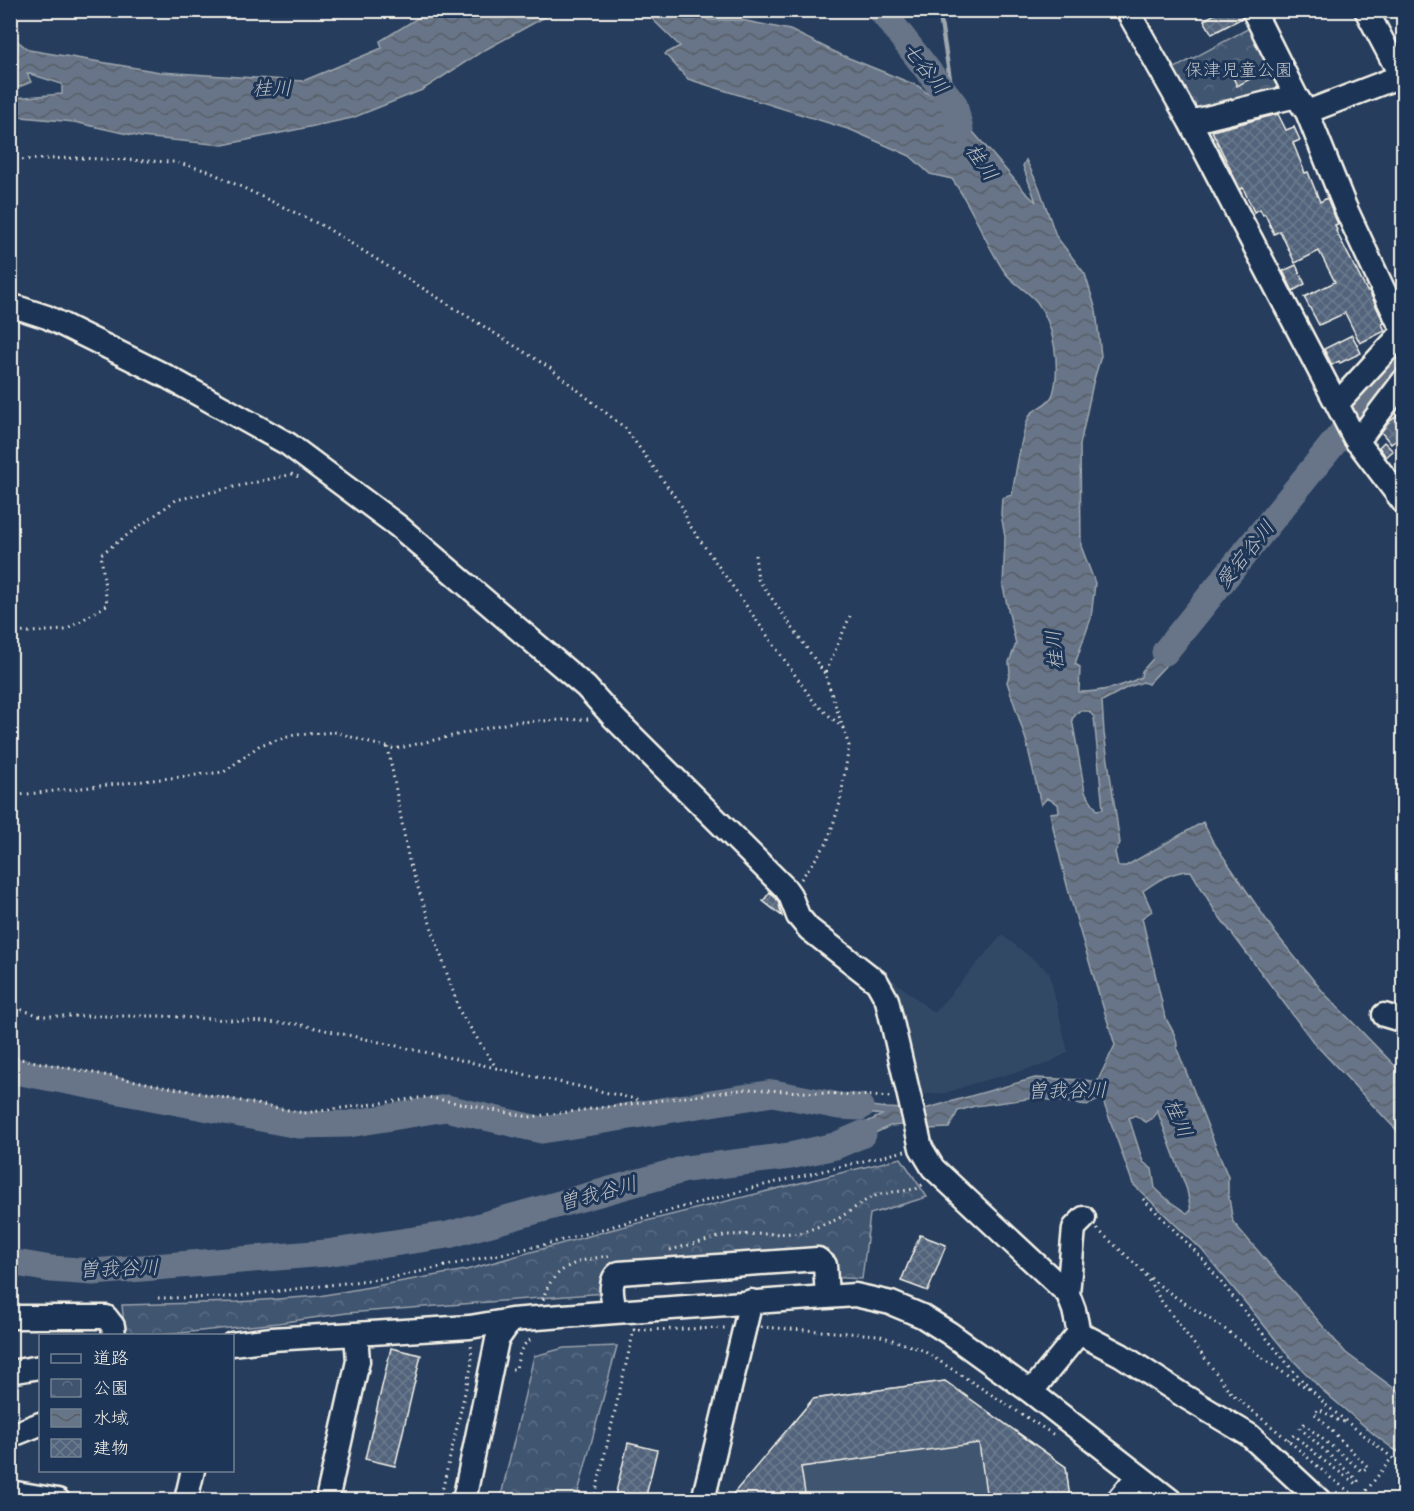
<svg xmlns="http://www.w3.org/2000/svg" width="1414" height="1511" viewBox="0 0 1414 1511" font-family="'Balsamiq Sans','Klee One',sans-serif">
  <defs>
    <pattern id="park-crowns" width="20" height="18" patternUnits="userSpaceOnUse" patternTransform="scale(1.5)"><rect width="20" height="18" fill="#40546f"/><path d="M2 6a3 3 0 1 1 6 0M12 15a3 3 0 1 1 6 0" fill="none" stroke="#5c6d84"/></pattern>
    <pattern id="water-waves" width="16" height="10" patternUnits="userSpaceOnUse" patternTransform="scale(1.5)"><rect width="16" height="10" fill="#677588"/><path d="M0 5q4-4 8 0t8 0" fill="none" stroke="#585e67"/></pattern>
    <pattern id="building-cross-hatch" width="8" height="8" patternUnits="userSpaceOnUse" patternTransform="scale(1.5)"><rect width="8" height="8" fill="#52647b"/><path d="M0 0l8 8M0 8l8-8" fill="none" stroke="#6c7b8e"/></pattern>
  </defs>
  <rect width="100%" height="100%" fill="#263d5d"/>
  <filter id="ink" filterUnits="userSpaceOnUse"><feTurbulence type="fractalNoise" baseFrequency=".0167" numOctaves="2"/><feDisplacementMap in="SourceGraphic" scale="12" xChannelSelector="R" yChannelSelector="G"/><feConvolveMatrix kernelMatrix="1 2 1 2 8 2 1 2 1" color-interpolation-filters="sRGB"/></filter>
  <g filter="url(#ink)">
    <path fill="#334966" d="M1002 935 1049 972 1068 1052 1047 1064 975 1083 946 1093 912 1095 879 977 882 971 934 1013Z"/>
    <path fill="#40546f" stroke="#9aa2ac" stroke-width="1.5" d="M945 1381 1066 1467 1070 1500H730L813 1399Z"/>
    <path fill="url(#park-crowns)" stroke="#9aa2ac" stroke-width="1.5" d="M1253 26 1283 83 1280 92 1204 113 1195 108 1173 69Z
      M901 1158 927 1197 870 1214 862 1279 830 1277 831 1264 615 1268 605 1293 347 1313 278 1323 152 1336 125 1334 122 1305 238 1302 319 1296 466 1270 614 1229Z
      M617 1346 576 1500H500L534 1356 564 1348Z"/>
    <path fill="url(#water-waves)" stroke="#9fa7ae" stroke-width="1.5" fill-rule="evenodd" d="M429 11H562L554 12 481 52 422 90 352 118 223 145 141 137 74 122 11 116V36L29 50 160 72 303 81 382 48 380 41ZM27 73 62 84V94L13 98 11 90 31 82Z
      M644 11H699L709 20H741L790 30 839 54 918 86 935 99 937 97 891 39 892 29 930 70 968 126 1025 192 1036 202 1023 166 1026 160 1039 187 1056 236 1085 274 1096 310 1101 356 1093 383 1080 445 1081 546 1095 583 1091 618 1075 664 1080 667 1079 692C1100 692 1122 687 1141 677L1142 671 1183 625H1190L1182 639 1171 648 1165 666 1148 684 1143 682 1128 687 1102 701 1104 733 1120 843 1115 852 1118 866H1126L1203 822 1212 840 1276 934 1324 993 1403 1074V1137L1314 1043 1215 911 1191 871C1173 871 1158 880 1143 891L1152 911 1142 918 1162 1003C1163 1023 1178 1030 1177 1049L1228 1177V1192L1233 1222 1346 1353 1403 1395V1456L1376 1436 1322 1390 1291 1358 1202 1250 1133 1184 1102 1098 1088 1105 1034 1098 975 1106 958 1111 949 1128 927 1129 903 1125 890 1126 830 1154V1143L845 1136 848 1131 882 1115 840 1110 823 1105V1100L887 1108 921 1110 1035 1078 1085 1080 1097 1082 1115 1045C1091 968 1066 892 1050 813L1059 812 1058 804 1047 798 1041 805 1026 740 1007 682 1010 672 1009 662 1016 644 1003 587 1005 537 1001 514 1002 498 1012 495C1015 478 1022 427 1030 415 1036 407 1050 404 1053 394 1061 367 1054 324 1037 302 1027 290 1012 283 1004 271 984 241 973 208 952 179L930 174 910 156 851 130 688 79 665 54 680 46ZM1079 711H1089L1094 717 1103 809 1097 810 1085 792 1072 719ZM1157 1110 1187 1190 1191 1211 1187 1213 1169 1201 1155 1188 1152 1169 1143 1162 1129 1118 1135 1115 1146 1122 1153 1118Z"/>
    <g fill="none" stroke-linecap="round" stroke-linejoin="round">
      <path stroke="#9fa7ae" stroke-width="4.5" d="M939 10 954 104"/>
      <path stroke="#677588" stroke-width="27" d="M881 10 954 104 960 130
        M1165 652 1404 356
        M10 1070 298 1125 349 1124 446 1108 542 1130 773 1093 839 1106 860 1107
        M10 1262 51 1269 93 1272 326 1253 448 1235 686 1169 790 1156 835 1146 863 1134"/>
      <path stroke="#bcbfc2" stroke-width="1.5" stroke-dasharray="8 6" stroke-linecap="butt" d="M1393 1449 1404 1453"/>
    </g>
    <path fill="url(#building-cross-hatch)" stroke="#f4f1e8" stroke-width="1.5" d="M1222 10H1240L1242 18 1212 34 1204 20Z
      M1244 69 1250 79 1237 86 1232 75Z
      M1278 114 1286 130 1294 127 1300 140 1293 143 1305 173 1308 172 1320 202 1327 198 1338 224 1335 225 1337 230 1336 231 1367 291H1369L1384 323 1382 324 1385 331 1360 343 1345 313 1319 325 1304 297 1335 282 1319 251 1295 263 1280 231 1274 234 1265 214 1263 215 1260 209 1254 212 1243 188 1240 189 1212 131Z
      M1296 265 1305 284 1293 291 1283 271Z
      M1352 335 1361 353 1340 363 1339 361 1332 365 1324 349Z
      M1404 410V434L1391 444 1381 432 1389 422Z
      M1384 442 1393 451 1386 457 1379 447Z
      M770 892 778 901 782 916 763 901Z
      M920 1235 946 1245 928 1291 901 1281Z
      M391 1348 421 1355 395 1466 365 1459Z
      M945 1381 1066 1467 1070 1500H987L979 1443 801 1467 806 1500H728L813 1399Z
      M628 1443 657 1450 645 1500H614Z"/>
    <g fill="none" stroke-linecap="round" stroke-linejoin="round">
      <g stroke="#f4f1e8" stroke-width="27">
        <path id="minor" d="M1127 10 1190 122 1354 437 1404 503
          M1253 10 1296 96 1307 112 1345 207 1397 319 1404 328
          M1366 10 1404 82
          M1307 112 1401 76
          M1190 122 1296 96
          M10 305 47 317 164 375 288 444 398 526 586 687 614 718 785 888 790 895 798 916 809 929 877 982 887 1000 921 1148 933 1168 1068 1294 1074 1310 1079 1333 1031 1392
          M1337 404 1404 331
          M1357 442 1404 380
          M1384 1015 1404 1021
          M1068 1294 1074 1228 1084 1218
          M615 1312C613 1299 607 1281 619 1273L818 1259 825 1265 827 1297
          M10 1317H106L113 1326 114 1336
          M1079 1333 1121 1355 1184 1396 1249 1435 1319 1500
          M232 1344 272 1339 470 1327 511 1320 615 1312 855 1295 891 1303 922 1316 949 1333 1031 1392 1170 1500
          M10 1372 40 1367
          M10 1436 40 1424
          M10 1492 58 1500
          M186 1500 193 1470
          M327 1500 358 1361 356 1334
          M464 1500 497 1340 511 1320
          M703 1500 751 1301
          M1118 1500 1137 1477"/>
      </g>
      <path stroke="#f4f1e8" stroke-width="3" stroke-dasharray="1.5 4.5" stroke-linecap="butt" d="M10 160 75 158 174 162 208 171 325 227 550 368 625 428 683 508 688 523 814 702 844 729
        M755 555 758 579 825 674
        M10 633 66 630 107 605 101 554 176 500 293 474 302 479
        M388 747 409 861 460 1012 497 1069
        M10 796 224 772 260 745 294 735 336 732 370 743 395 749 513 722 591 719
        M801 879 827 843 840 803 849 746 825 674 850 616
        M10 1006 41 1016H162L298 1024 640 1100
        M10 1057 304 1113 427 1097 529 1117 748 1089 891 1097
        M1143 1199 1198 1254 1295 1373 1327 1406 1404 1467
        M1097 1229 1141 1269
        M670 1250 727 1235 801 1233 838 1219 868 1199 880 1194 916 1189 925 1183
        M1142 1270 1162 1302 1232 1394 1288 1440 1332 1479 1361 1500
        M1146 1274C1170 1296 1199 1311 1226 1330 1253 1350 1280 1372 1309 1389
        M158 1298 229 1297 395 1277 551 1243 756 1187 905 1151
        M543 1300C551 1266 582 1258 613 1256
        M761 1327 878 1335 922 1350 1054 1435
        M639 1330 725 1328
        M512 1369H516C519 1355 520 1344 534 1338
        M1288 1440 1294 1435 1323 1460 1356 1484 1358 1481 1300 1428 1304 1424 1362 1471 1368 1467 1314 1413 1319 1409 1339 1421 1346 1422
        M1336 1492 1346 1500
        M440 1500 472 1362 471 1344
        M594 1500 634 1330 630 1331
        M1359 1500 1391 1459"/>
      <use href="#minor" stroke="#1d3557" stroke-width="22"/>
    </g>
  </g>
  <g text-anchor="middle" stroke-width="6" stroke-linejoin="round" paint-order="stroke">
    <g font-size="18" fill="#bec2c4" stroke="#1d3557">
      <text x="1239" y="76">保津児童公園</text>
    </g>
    <g font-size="20" font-style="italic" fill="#bcbfc2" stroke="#1d3557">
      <text transform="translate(926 68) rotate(52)" y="7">七谷川</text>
      <text transform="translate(272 88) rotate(-1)" y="7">桂川</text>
      <text transform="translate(982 162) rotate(56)" y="7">桂川</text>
      <text transform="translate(1245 554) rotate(-51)" y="7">愛宕谷川</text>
      <text transform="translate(1054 650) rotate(-94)" y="7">桂川</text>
      <text transform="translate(1067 1090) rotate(-1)" y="7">曽我谷川</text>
      <text transform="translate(1179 1118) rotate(67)" y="7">桂川</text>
      <text transform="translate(598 1193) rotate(-15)" y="7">曽我谷川</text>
      <text transform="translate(119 1268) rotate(-2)" y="7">曽我谷川</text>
    </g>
  </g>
  <rect width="1414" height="1511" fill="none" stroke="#1d3557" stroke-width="36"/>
  <rect x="18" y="18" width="1378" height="1475" fill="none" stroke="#f4f1e8" stroke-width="2" filter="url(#ink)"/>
  <rect x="39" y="1334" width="195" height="138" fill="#1d3557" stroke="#738091" stroke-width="1.5"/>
  <rect x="51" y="1354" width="30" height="9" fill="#1d3557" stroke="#738091" stroke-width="1.5"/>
  <text x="93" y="1364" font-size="18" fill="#f4f1e8">道路</text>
  <rect x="51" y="1379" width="30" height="18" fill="url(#park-crowns)" stroke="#738091" stroke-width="1.5"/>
  <text x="93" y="1394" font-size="18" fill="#f4f1e8">公園</text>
  <rect x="51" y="1409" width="30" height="18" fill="url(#water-waves)" stroke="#738091" stroke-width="1.5"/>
  <text x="93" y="1424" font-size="18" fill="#f4f1e8">水域</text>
  <rect x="51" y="1439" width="30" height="18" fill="url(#building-cross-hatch)" stroke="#738091" stroke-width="1.5"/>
  <text x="93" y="1454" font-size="18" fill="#f4f1e8">建物</text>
</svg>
